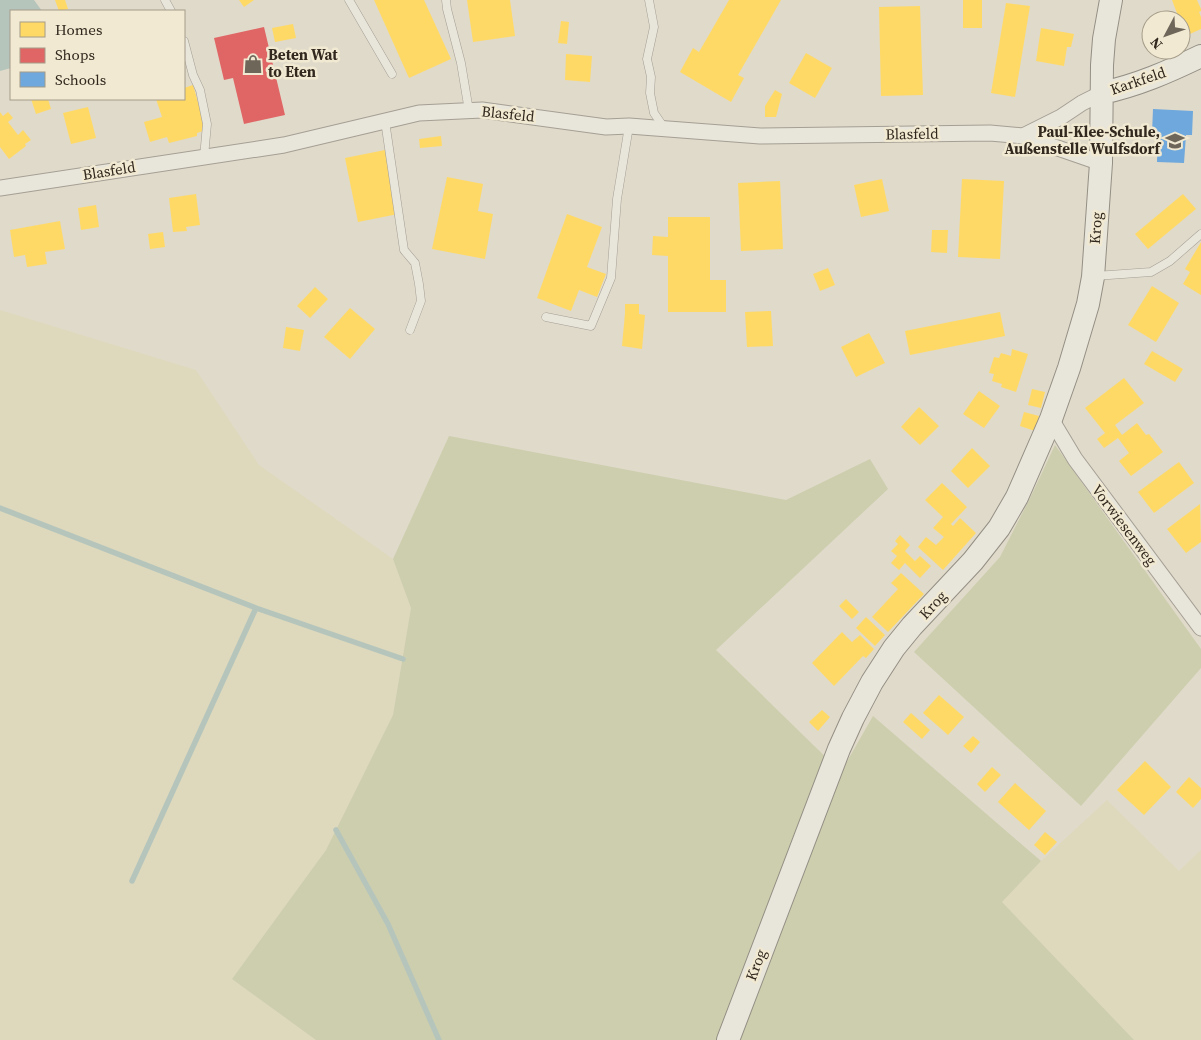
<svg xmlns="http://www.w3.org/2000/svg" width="1201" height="1040" viewBox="0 0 1201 1040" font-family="'Source Serif 4',serif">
  <rect width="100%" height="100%" fill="#e0daca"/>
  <path fill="#ded9bc" d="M0 310 196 370 259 465 393 559 411 608 393 715 326 850 232 979 316 1040H0Z
    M1107 800 1179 871 1201 850V1040H1134L1002 902 1041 861Z"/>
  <path fill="#cdceae" d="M449 436 786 500 870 459 888 489 716 650 841 772 873 716 1041 861 1002 902 1134 1040H316L232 979 326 850 393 715 411 608 393 559Z
    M1055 445 1201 649V668L1081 806 914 652 1000 557 1032 494Z"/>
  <path fill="#b6c5bc" d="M0 0H34L42 11H11V68L0 71Z"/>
  <path fill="#ffd966" d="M55 0H65L68 9 59 11Z
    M239 0H254L244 7Z
    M374 0H424L451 59 409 78Z
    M467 0H510L515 36 473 42Z
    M729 0H781L738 75 744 78 731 102 680 72 693 48 699 52Z
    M963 0H982V28H963Z
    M1172 0H1197L1201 9V11L1199 12 1201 17V29L1181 38V20H1169L1178 16Z
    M1006 3 1030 6 1015 97 991 93Z
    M920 6 923 95 881 96 879 7Z
    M561 21 569 22 567 44 558 43Z
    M293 24 296 38 275 42 272 28Z
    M1041 28 1074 34 1071 47H1067L1064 66 1036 61Z
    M806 53 832 68 815 98 789 83Z
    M566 54 592 56 590 82 565 80Z
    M193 85 206 130 197 133V136L169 143 167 137 150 142 144 122 162 117 156 99H184V88Z
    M775 90 782 94 776 117H765V106Z
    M31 99H48L51 109 36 114Z
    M88 107 96 138 71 144 63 113Z
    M0 112 3 116 8 112 13 118 8 122 18 135 23 130 31 140 25 144 26 146 9 159 0 147Z
    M441 136 442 146 420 148 419 139Z
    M385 150 398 214 358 222 345 158Z
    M447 177 483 184 478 211 493 214 485 259 432 249Z
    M882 179 889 211 861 217 854 185Z
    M962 179 1004 181 1000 259 958 257Z
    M780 181 783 249 741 251 738 183Z
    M196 194 200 225 186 227 187 231 173 232 169 198Z
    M1183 194 1196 209 1148 249 1135 234Z
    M96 205 99 227 81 230 78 208Z
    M567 214 602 227 587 267 606 274 597 297 579 290 571 311 537 298Z
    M668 217H710V280H726V312H668V256L652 255 653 236 668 237Z
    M60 221 65 249 45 252 47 264 27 267 25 255 14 257 10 230Z
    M932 230H948L947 253 931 252Z
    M163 232 165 247 150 249 148 234Z
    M1201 242V295L1183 284 1190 272 1185 269Z
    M828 268 835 285 820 291 813 274Z
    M1152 286 1179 303 1156 342 1128 325Z
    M315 287 328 299 310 318 297 306Z
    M625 304H639V314L645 315 642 349 622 346 625 313Z
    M350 308 375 329 350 359 324 337Z
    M771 311 773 346 747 347 745 312Z
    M1000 312 1005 336 910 355 905 331Z
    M286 327 304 330 300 351 283 348Z
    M869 333 885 363 856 377 841 347Z
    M1012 349 1028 354 1016 392 1001 387 1002 384 992 381 994 374 989 373 994 357 999 358 1001 353 1011 356Z
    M1152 351 1183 369 1175 382 1144 364Z
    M1124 378 1144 403 1115 425 1122 435 1137 423 1146 435 1149 434 1163 452 1131 476 1119 461 1129 453 1118 438 1104 448 1097 439 1105 433 1085 408Z
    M1032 389 1045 392 1041 408 1028 405Z
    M979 391 1000 406 984 428 963 414Z
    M919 407 939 426 920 445 901 427Z
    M1024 412 1039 416 1035 431 1020 426Z
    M972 448 990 466 968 488 951 471Z
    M1179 462 1194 483 1154 513 1138 492Z
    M942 483 967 507 951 524 953 526 960 518 976 533 943 570 918 547 926 537 936 545 944 537 933 528 943 517 925 500Z
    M1200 504 1201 542 1186 553 1167 529Z
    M900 535 910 545 905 551 915 561 920 556 931 566 920 578 905 563 899 570 891 563 897 556 891 551 898 544 895 541Z
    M901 573 924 594 888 632 872 617 898 589 891 583Z
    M846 599 859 612 852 619 839 606Z
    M866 617 885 635 875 646 856 628Z
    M842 632 852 642 860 635 874 649 866 658 863 656 834 686 812 663Z
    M939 695 964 717 948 735 923 713Z
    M822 710 830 717 818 731 809 722Z
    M911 713 930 730 922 739 903 722Z
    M973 736 980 742 971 753 963 746Z
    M1145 761 1171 787 1144 815 1117 790Z
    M992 767 1001 775 985 792 977 784Z
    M1189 777 1201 788V799L1193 808 1176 792Z
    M1015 783 1046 811 1029 830 998 802Z
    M1045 832 1057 842 1045 855 1034 845Z"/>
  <path fill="#e06666" d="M264 27 285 115 244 124 233 78 224 80 214 38Z"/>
  <path fill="#6fa8dc" d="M1153 109 1193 111 1192 135H1186L1184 163 1157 162 1158 133H1152Z"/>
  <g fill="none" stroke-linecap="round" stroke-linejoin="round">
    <path stroke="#b6c5bc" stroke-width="5.5" d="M0 508 256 608 132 881
      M256 608 403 659
      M336 830 388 924 439 1040"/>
    <g stroke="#a59f94" stroke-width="9">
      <path id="lane" d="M165 0 171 11
        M349 0 392 74
        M446 0 447 9 461 63 469 111
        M649 0 654 27 647 59 651 77 650 93 654 113 665 129
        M184 41 193 75 200 90 207 124 204 157
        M385 121 404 250 415 263 419 284 421 301 410 330
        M1095 276 1151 272 1170 261 1201 234
        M546 317 591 326 611 278 617 199 629 126"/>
    </g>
    <g stroke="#a59f94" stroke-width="17">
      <path id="street" d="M1023 136 1061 117 1082 103 1102 93
        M0 188 284 145 419 113 482 110 606 127 629 126 760 136 990 133 1023 136 1101 163
        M1051 419 1075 459 1201 628"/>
    </g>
    <g stroke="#948f84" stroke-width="24">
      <path id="secondary" d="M1102 93C1138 85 1168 72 1201 56
        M728 1040 839 749 853 718 872 682 894 648 912 626 973 561 999 528 1017 497 1051 419 1069 368 1088 304 1093 277 1101 163 1102 65 1104 39 1111 0"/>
    </g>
    <use href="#lane" stroke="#e8e5db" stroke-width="8"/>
    <use href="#street" stroke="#e8e5db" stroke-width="15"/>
    <use href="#secondary" stroke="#e8e5db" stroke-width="22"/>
  </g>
  <defs>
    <g id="shop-bare" transform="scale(1.5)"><path d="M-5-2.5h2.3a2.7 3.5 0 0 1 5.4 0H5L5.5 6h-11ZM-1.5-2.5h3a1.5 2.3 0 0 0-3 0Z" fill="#6f665a" stroke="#f1e9d1" stroke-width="2.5" paint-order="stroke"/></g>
    <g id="school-bare" transform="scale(1.5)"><path d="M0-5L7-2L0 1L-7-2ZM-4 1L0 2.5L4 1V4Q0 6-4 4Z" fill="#6f665a" stroke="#f1e9d1" stroke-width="2.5" paint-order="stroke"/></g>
  </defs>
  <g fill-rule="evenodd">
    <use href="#shop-bare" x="253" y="64"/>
    <use href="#school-bare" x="1175" y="141"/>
  </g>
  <g text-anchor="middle" stroke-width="5" stroke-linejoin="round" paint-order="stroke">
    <g font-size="15" font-weight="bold" fill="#32281e" stroke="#f1e9d1" text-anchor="start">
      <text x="268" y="60">Beten Wat<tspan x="268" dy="17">to Eten</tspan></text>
      <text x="1160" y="137" text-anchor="end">Paul-Klee-Schule,<tspan x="1160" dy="17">Außenstelle Wulfsdorf</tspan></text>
    </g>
    <g font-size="15" fill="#32281e" stroke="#f1e9d1">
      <text transform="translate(1138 81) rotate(-19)" y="5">Karkfeld</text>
      <text transform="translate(508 114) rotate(6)" y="5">Blasfeld</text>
      <text transform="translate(912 134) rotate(-1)" y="5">Blasfeld</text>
      <text transform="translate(109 171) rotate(-9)" y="5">Blasfeld</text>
      <text transform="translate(1096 228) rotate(-86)" y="5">Krog</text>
      <text transform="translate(1124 525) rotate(53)" y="5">Vorwiesenweg</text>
      <text transform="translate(933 605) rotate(-47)" y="5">Krog</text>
      <text transform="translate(756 965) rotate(-69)" y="5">Krog</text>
    </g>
  </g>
  <rect x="10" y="10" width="175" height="90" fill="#f1e9d1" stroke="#a59c89"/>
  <rect x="20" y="22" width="25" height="15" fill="#ffd966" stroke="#a59c89"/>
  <text x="55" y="35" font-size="15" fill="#32281e">Homes</text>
  <rect x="20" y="48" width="25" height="15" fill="#e06666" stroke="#a59c89"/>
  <text x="55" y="60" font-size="15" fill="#32281e">Shops</text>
  <rect x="20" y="72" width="25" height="15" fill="#6fa8dc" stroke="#a59c89"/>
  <text x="55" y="85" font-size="15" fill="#32281e">Schools</text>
  <g transform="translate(1166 35) rotate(229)"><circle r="24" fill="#f1e9d1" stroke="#a59c89"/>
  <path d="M0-4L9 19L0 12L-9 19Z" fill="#6f665a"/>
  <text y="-8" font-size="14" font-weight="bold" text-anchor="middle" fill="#32281e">N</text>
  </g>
</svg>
